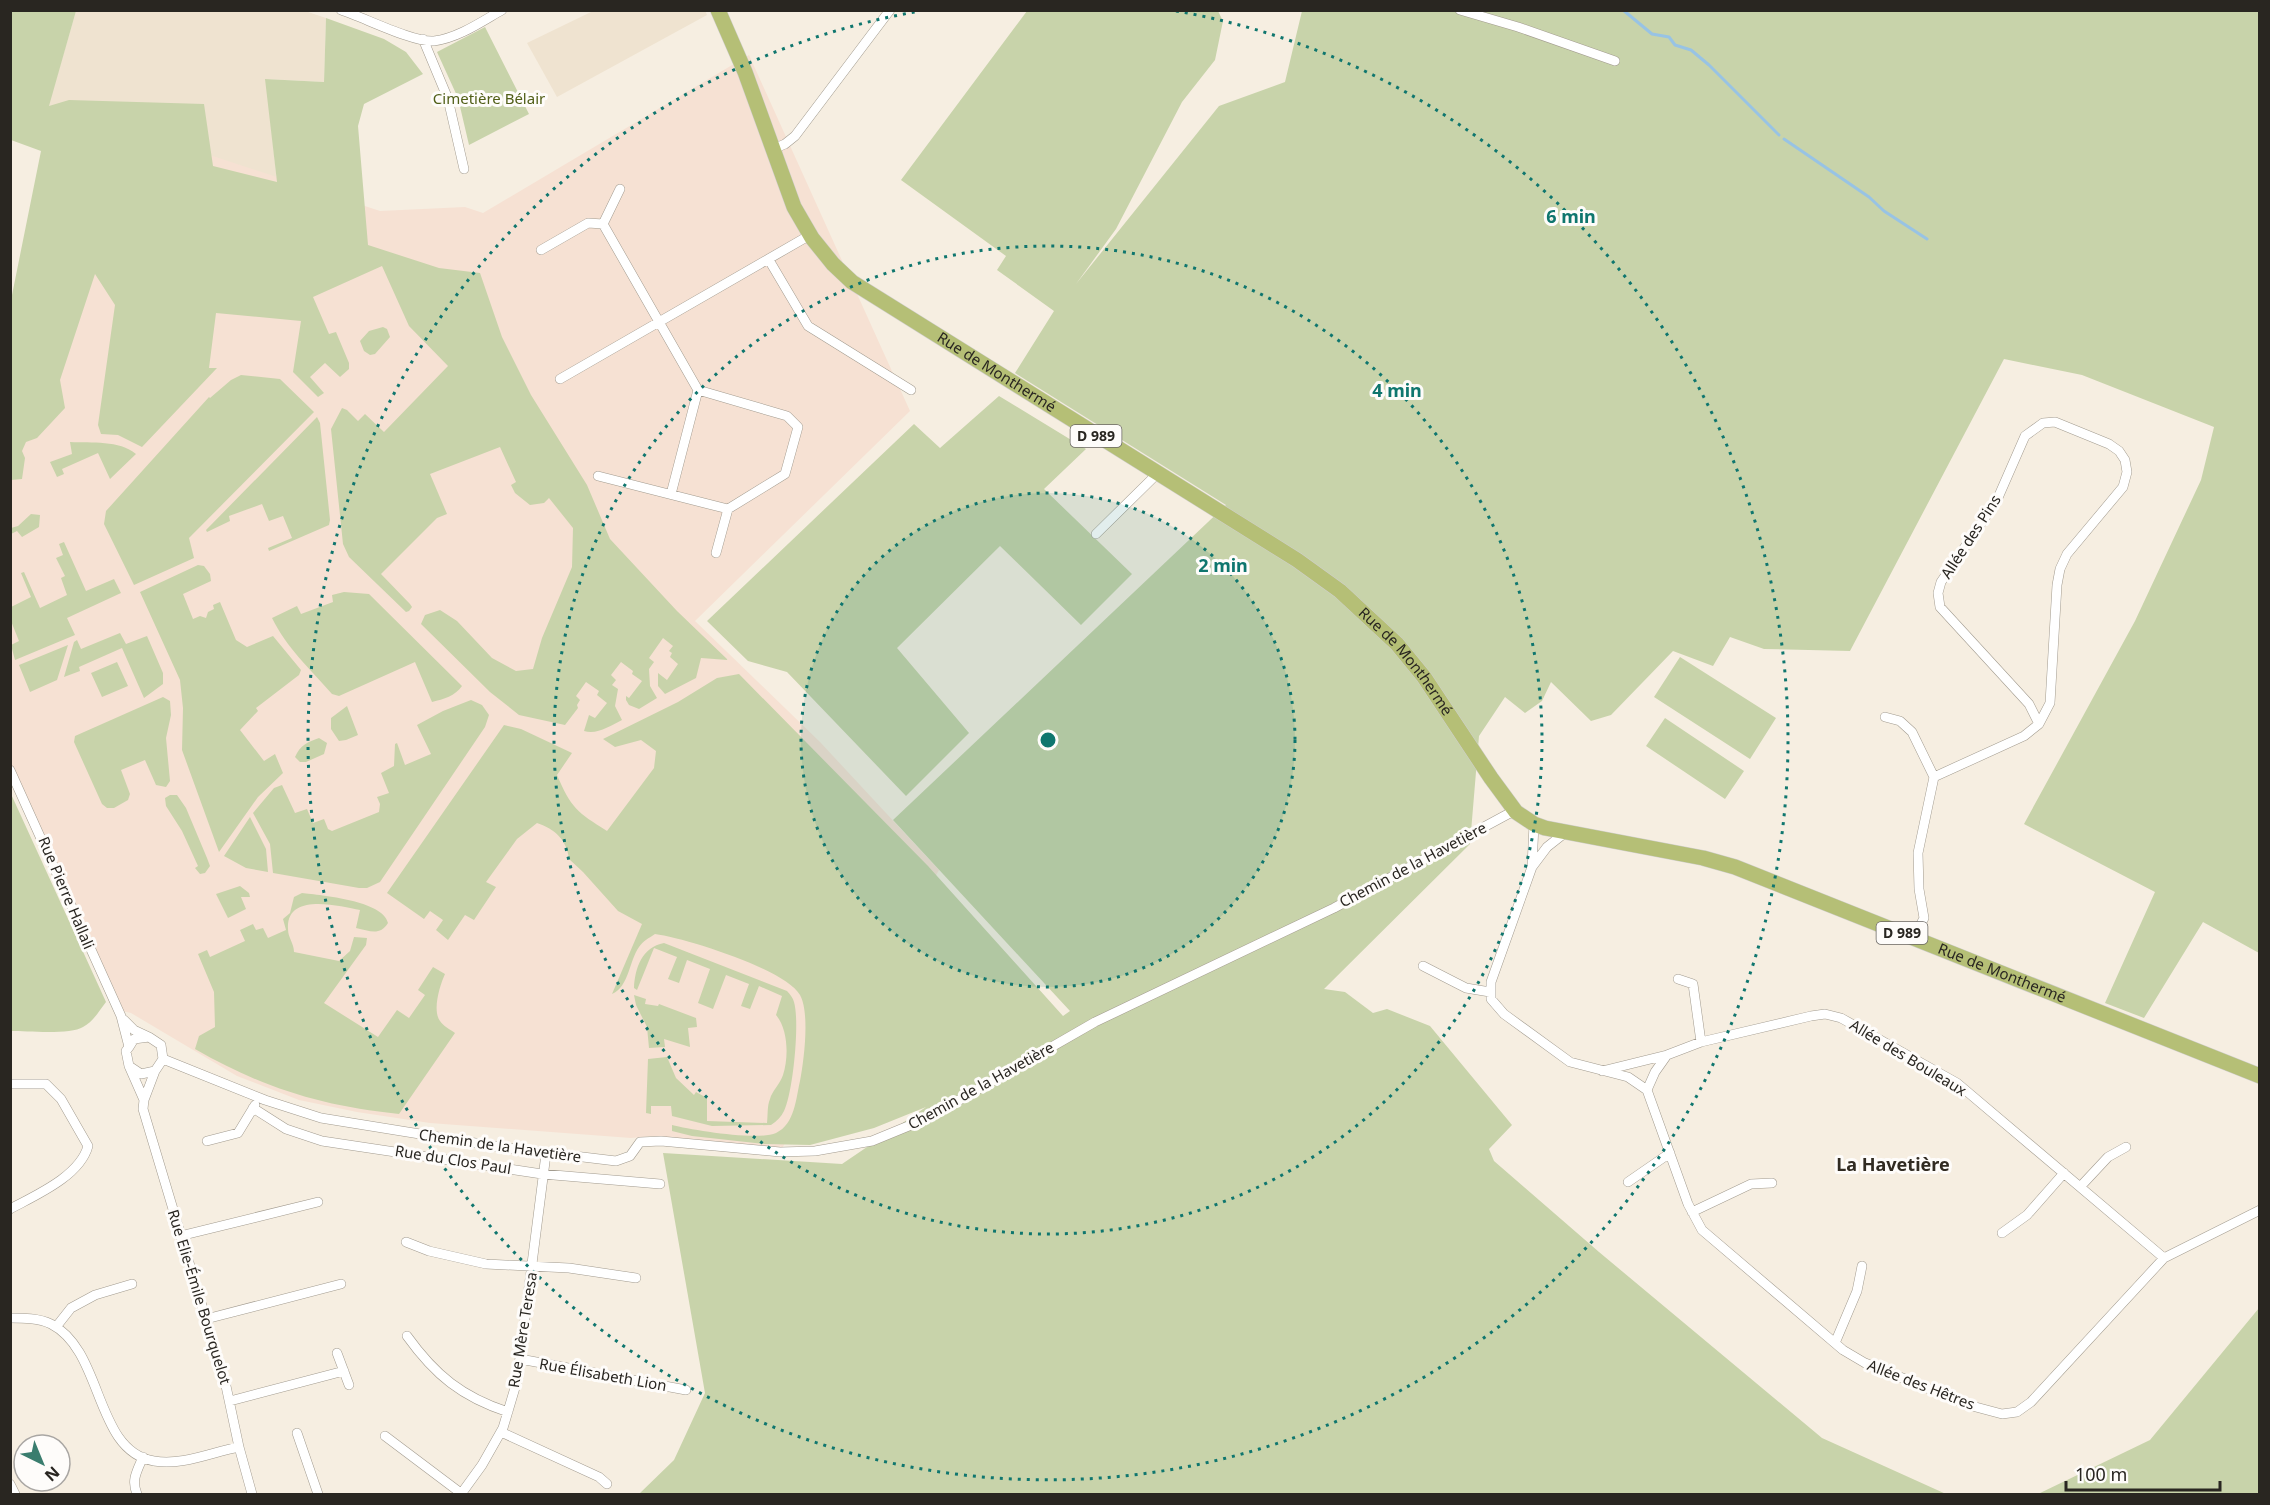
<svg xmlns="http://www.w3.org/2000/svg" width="2270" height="1505" viewBox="0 0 2270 1505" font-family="'Noto Sans',sans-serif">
  <rect width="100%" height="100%" fill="#f6eee1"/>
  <path fill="#efe3d0" d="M302 10 326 18 324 82 266 79 277 182 48 107 76 11Z
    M705 10 707 15 557 97 527 43 593 11Z"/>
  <path fill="#f6e1d3" d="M749 55 910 411 695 621 820 742 939 870 780 1152 651 1136 631 1138 430 1123 357 1112 299 1100 237 1076 131 1013 118 1010 11 774V318L55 104 380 211 465 207 483 213Z"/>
  <path fill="#c8d3aa" d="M11 10 76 11 49 106 69 100 204 104 213 166 277 182 265 79 324 82 326 18 384 39 406 52 423 74 364 104 358 126 368 245 439 268 480 273 502 337 531 395 587 485 610 539 677 611 728 660 701 658 696 678 665 694 658 686V673L667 680 678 664 670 657 672 653 669 651 673 646 663 638 649 658 654 662 649 669 650 686 657 698 639 709 629 705 626 700V696L629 698 642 681 632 674 633 671 621 662 611 675 616 680 612 685 618 689 615 706 622 720C610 726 597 735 584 731L589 715 595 718 607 703 597 695 599 691 586 682 576 696 580 700 577 705 578 708 565 725 519 715 490 692 421 624 425 615 440 610 457 621 492 658 516 671 533 669 542 638 572 567 573 528 549 498 544 503 530 505 515 493 511 485 516 482 500 447 430 474 447 514 437 518 381 574 410 604 412 607 409 611 406 612 349 557 343 544 331 429 342 408 347 410 358 421 365 414 384 432 448 366 409 326 382 266 313 297 329 334 336 332 349 363V369L340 377 325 363 310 377 324 393 318 397 293 372 301 321 216 313 209 368H217L142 447 118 435 101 434 98 425 115 305 95 274 60 380 65 408 37 438 26 442 22 451 25 458 22 479 11 480V300L41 151 11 140Z
    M1027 11H1218L1223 21 1215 60 1182 102 1116 229 1076 284 1219 106 1285 82 1302 11H2259V953L2203 922 2144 1018 2105 1003 2155 892 2024 824 2135 621 2201 480 2214 427 2082 375 2004 359 1850 651 1764 649 1730 637 1713 666 1673 651 1611 715 1591 721 1551 682 1542 701 1525 713 1505 697 1479 736 1470 844 1324 989 1345 992 1373 1013 1387 1009 1430 1026 1512 1125 1489 1149 1494 1161 1599 1252 1822 1438 1946 1494H639L674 1460 705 1393 663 1153 842 1164 926 1107 874 1128 810 1145 764 1144 692 1136 672 1131V1125C692 1130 758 1141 776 1133 795 1124 796 1098 800 1081 804 1060 810 1013 800 995 785 969 685 938 655 934 649 938 643 941 639 947 629 961 629 987 612 994L642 924 618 911 583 872 569 859C567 840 555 829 537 823L517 839 486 882 496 887 474 920 465 915 448 940 436 930 443 920 430 911 424 919 387 893 504 725 521 729 572 753 557 775C571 808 577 812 607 831L654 768 656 751 641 740 615 747 603 739 678 702 717 678 739 674 928 866 1063 1016 1070 1011 893 820 1226 505 1015 373 1054 311 997 270 1006 256 901 180Z
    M485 27 529 114 469 145 458 98 437 52Z
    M383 327 387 329 390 337 375 354 370 355 364 351 360 341 369 331Z
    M241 375 280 379 314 412 189 538 194 558 134 585 104 524 106 511 209 397 210 398 231 380Z
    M999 396 1086 449 1044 489 1132 574 1081 625 1000 546 897 648 969 733 906 796 787 672 748 661 707 621 914 424 940 448Z
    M317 417 320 423 330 520 329 525 269 551 268 548 292 538 283 516 269 521 262 504 229 516 230 521 207 532 206 530Z
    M70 442C92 443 119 440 136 454L110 479 98 453 62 469 64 474 57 477 50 462 72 454Z
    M31 514 40 515 39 527 22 537 17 531 11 534V528L18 526Z
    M64 542 86 591 114 579 121 593 67 618 75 635 15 660 11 645 19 641 11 621V607L31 597 21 573 24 572 40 608 67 595 61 578 65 576 56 558 63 555 59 544Z
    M198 565 204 566 210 574 211 581 183 594 193 619 200 616 206 618 208 612 214 609 213 605 220 602 236 640 247 647 273 636 301 670 299 675 256 708 258 711 240 730 264 761 275 754 283 773 258 797 219 852 182 750 183 708 180 680 140 592Z
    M344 592 369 594 462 686C455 696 444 699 432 702L415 662 339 696 332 694C311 670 286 647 272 618L297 606 301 614 333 602 332 595Z
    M120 633 126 644 147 636 163 673V684L144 698 122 648 79 667 80 671 64 677 74 642 77 640 81 649Z
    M68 645 57 680 30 692 19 665Z
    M1680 657 1776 718 1750 759 1654 697Z
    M117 662 128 686 102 697 91 673Z
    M163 697 170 701 171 715 166 738 170 781 166 787 156 785 145 760 121 770 130 794 128 800 114 808H107L102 804 74 742 75 736Z
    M471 700 482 705 489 715 485 727 380 882 367 888H359L273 873 270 844 253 813 274 788 282 785 295 813 307 809 313 823 324 819 328 829 332 831 379 812 380 804 377 797 389 793 381 773 394 766 395 744 397 743 405 765 431 754 417 725 443 711Z
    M347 706 358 735 346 740 339 741 331 729V718Z
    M1665 718 1744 771 1725 799 1646 746Z
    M319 738 327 743 324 754 306 762H300L295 757C300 745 308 742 319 738Z
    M11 794 106 1002C99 1011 93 1022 83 1027 71 1035 27 1031 11 1031Z
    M170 795H177L186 808 207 858 210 866 205 873 200 874 195 868 198 866 182 831 166 806 165 798Z
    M250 817 266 849 268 872 246 868 224 856Z
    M240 886 249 893 250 897H241L246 909 228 918 216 894Z
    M302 893C321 895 384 901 388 923 380 936 370 931 356 928L360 910C339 906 286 892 288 929 288 938 294 943 294 952L339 961 350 951 354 937 367 938 366 945 324 1003 378 1037 397 1010 409 1018 425 995 418 990 433 967 445 974C440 985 432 1010 440 1021 443 1026 451 1030 455 1033L399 1114C321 1106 263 1088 195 1049L199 1036 215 1027 214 992 198 954 207 950 210 957 245 941 240 930 253 924 256 930 263 928 268 938 286 930 283 919 290 913 294 897Z
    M664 943 787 991C790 994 793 998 794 1002 800 1022 793 1093 784 1111 781 1117 777 1121 771 1125L712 1126 672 1116 671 1106H651V1114L646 1113 648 1059 667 1057 676 1078 694 1095 696 1092 707 1098V1121L767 1123C768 1115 767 1106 770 1099 772 1091 780 1084 783 1075 789 1057 788 1029 776 1015L782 996 759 986 750 1009 741 1006 749 984 726 975 713 1009 698 1003 710 969 687 960 679 983 668 979 677 957 654 948 637 990 634 988C635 968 642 947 664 943Z
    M634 995 646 999 645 1004 658 1006 659 1004 696 1018 697 1027 688 1028 690 1047 664 1039 665 1047 649 1048 647 1027 636 1005Z
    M2259 1308V1494H2038L2150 1440Z"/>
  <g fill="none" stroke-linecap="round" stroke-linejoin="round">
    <path stroke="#98c3e4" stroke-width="3" d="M1623 10 1652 34 1669 37 1675 45 1691 50 1709 65 1779 135
      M1784 139 1869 197 1884 211 1927 239"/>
    <g stroke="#a29b8f" stroke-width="10">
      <path id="street" d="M341 10C363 17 414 43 434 41 458 38 481 22 502 10
        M1460 10 1518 27 1615 61
        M423 39 448 99 464 169
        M773 149 785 144 795 136 890 10
        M541 250 588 223 603 224
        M769 260 808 326 911 390
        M560 379 810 235
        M598 476 728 509 785 474 798 427 787 416 698 390 603 224 620 189
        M671 494 698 390
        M1096 534 1157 474
        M716 553 728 509
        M1885 717 1900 721 1912 732 1934 777
        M10 770 121 1016 129 1047 126 1051 129 1066 141 1074 155 1071 163 1059 161 1045 149 1037 134 1039 129 1047
        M1934 777 2024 736 2039 724 2050 703 2057 585 2060 569 2067 554 2123 487 2127 472 2125 460 2119 451 2109 444 2055 422 2043 423 2025 436 1997 500 1941 582 1938 593 1940 607 2029 704 2039 724
        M1534 824 1532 867 1491 982V999L1504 1014 1570 1062 1628 1077 1647 1090
        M1532 867 1547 847 1566 832
        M1914 938 1924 918 1919 889 1918 853 1934 777
        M1423 966 1466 988 1490 992
        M1678 979 1693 984 1701 1042
        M124 1020 134 1030 149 1037
        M163 1059 265 1100 321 1118 500 1147 616 1161 630 1156 640 1142 661 1141 780 1152 815 1151 872 1141 928 1118 1095 1022 1334 908 1508 814 1516 812
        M129 1066 144 1100
        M155 1071 144 1100 143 1109 226 1386 239 1447 252 1494
        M1602 1071 1667 1055 1701 1042 1811 1016 1825 1014 1841 1018 1957 1083 2164 1258
        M10 1084H46L61 1099 88 1146C80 1176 36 1195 10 1209
        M1647 1090 1688 1204 1702 1230 1843 1350 1865 1363 1972 1406 2002 1414 2017 1412 2031 1402 2164 1258 2260 1210
        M1647 1090 1655 1072 1667 1055
        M253 1108 286 1129 322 1141 542 1174 660 1184
        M207 1141 238 1133 255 1105
        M1628 1182 1670 1153
        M2080 1187 2108 1157 2126 1147
        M1692 1212 1751 1184 1772 1183
        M2002 1233 2027 1215 2064 1173
        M180 1236 318 1202
        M406 1242 429 1251 486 1264 569 1268 636 1278
        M10 1318C23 1318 39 1318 51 1324 104 1351 94 1451 154 1461 182 1466 212 1452 239 1447
        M206 1319 341 1284
        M56 1327 71 1308 95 1295 132 1284
        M407 1336C435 1375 462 1397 508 1412
        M1835 1343 1857 1291 1862 1266
        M337 1353 349 1385
        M520 1359 686 1390
        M230 1401 344 1371
        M501 1432 599 1477 607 1484
        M297 1433 318 1494
        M385 1436 462 1494
        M10 1484 15 1494
        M137 1494C131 1480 137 1471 143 1457
        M461 1494 482 1465 503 1428 517 1381 546 1154"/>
    </g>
    <g stroke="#d0cfce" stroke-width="16">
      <g id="primary">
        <path id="s1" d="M718 10 745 72 794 207 812 238 833 264 852 282 1297 560 1340 591 1397 644 1424 677 1491 778 1516 812 1534 824 1545 828 1703 858 1735 867 2260 1076"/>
      </g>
    </g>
    <use href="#street" stroke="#fff" stroke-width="9"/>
    <use href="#primary" stroke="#b5bf76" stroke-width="15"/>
  </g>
  <circle cx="1048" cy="740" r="247" fill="#0f766e" fill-opacity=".12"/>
  <g fill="none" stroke="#0f766e" stroke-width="3" stroke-dasharray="3 6">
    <circle cx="1048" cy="740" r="247"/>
    <circle cx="1048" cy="740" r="494"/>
    <path d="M1176 11A740 740 0 1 1 920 11"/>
  </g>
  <g text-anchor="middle" stroke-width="6" stroke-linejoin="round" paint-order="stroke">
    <g fill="#fefcfa" stroke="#696662" stroke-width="1.5">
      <rect x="1070.5" y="425" width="51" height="22" rx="4.5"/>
      <rect x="1876.5" y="922" width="51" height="22" rx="4.5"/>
    </g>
    <g font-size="14" font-weight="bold" fill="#292621">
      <text x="1096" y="441">D 989</text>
      <text x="1902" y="938">D 989</text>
    </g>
    <g font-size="15" fill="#515f18" stroke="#fefcfa">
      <text x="489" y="104">Cimetière Bélair</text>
    </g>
    <g font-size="15" fill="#292621" stroke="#fefcfa">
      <text dy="5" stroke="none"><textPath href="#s1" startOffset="477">Rue de Monthermé</textPath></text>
      <text transform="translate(1971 537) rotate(-57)" y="5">Allée des Pins</text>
      <text dy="5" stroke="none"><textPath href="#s1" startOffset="981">Rue de Monthermé</textPath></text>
      <text transform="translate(1413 865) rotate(-28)" y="5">Chemin de la Havetière</text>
      <text transform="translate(66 893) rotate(67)" y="5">Rue Pierre Hallali</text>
      <text dy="5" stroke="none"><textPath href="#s1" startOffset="1683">Rue de Monthermé</textPath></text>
      <text transform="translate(1908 1058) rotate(31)" y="5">Allée des Bouleaux</text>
      <text transform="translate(981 1086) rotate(-29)" y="5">Chemin de la Havetière</text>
      <text transform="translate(500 1146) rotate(8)" y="5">Chemin de la Havetière</text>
      <text transform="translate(453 1160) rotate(9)" y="5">Rue du Clos Paul</text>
      <text transform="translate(199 1297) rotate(73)" y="5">Rue Elie-Émile Bourquelot</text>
      <text transform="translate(523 1330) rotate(-81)" y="5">Rue Mère Teresa</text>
      <text transform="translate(603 1375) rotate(10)" y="5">Rue Élisabeth Lion</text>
      <text transform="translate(1921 1385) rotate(21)" y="5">Allée des Hêtres</text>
    </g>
    <g font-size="18" font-weight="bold" fill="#312b22" stroke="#fefcfa">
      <text x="1893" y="1171">La Havetière</text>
    </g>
  </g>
  <circle cx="1048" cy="740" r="9" fill="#0f766e" stroke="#fefcfa" stroke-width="3"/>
  <g font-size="18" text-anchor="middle" font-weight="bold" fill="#0f766e" stroke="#fefcfa" stroke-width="6" stroke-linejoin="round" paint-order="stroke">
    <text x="1571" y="223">6 min</text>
    <text x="1397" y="397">4 min</text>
    <text x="1223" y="572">2 min</text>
  </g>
  <rect width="2270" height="1505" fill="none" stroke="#292621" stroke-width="24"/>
  <g transform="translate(42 1463) rotate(137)"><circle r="28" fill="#fefcfa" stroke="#a9a6a3" stroke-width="1.5"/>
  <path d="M0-4.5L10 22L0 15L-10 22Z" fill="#3a7d6e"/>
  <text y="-9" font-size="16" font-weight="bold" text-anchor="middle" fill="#292621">N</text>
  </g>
  <path d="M2066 1481v9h154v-9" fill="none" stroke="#292621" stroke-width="3"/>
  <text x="2075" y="1481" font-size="18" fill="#292621" stroke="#fefcfa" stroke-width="4.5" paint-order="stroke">100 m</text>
</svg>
